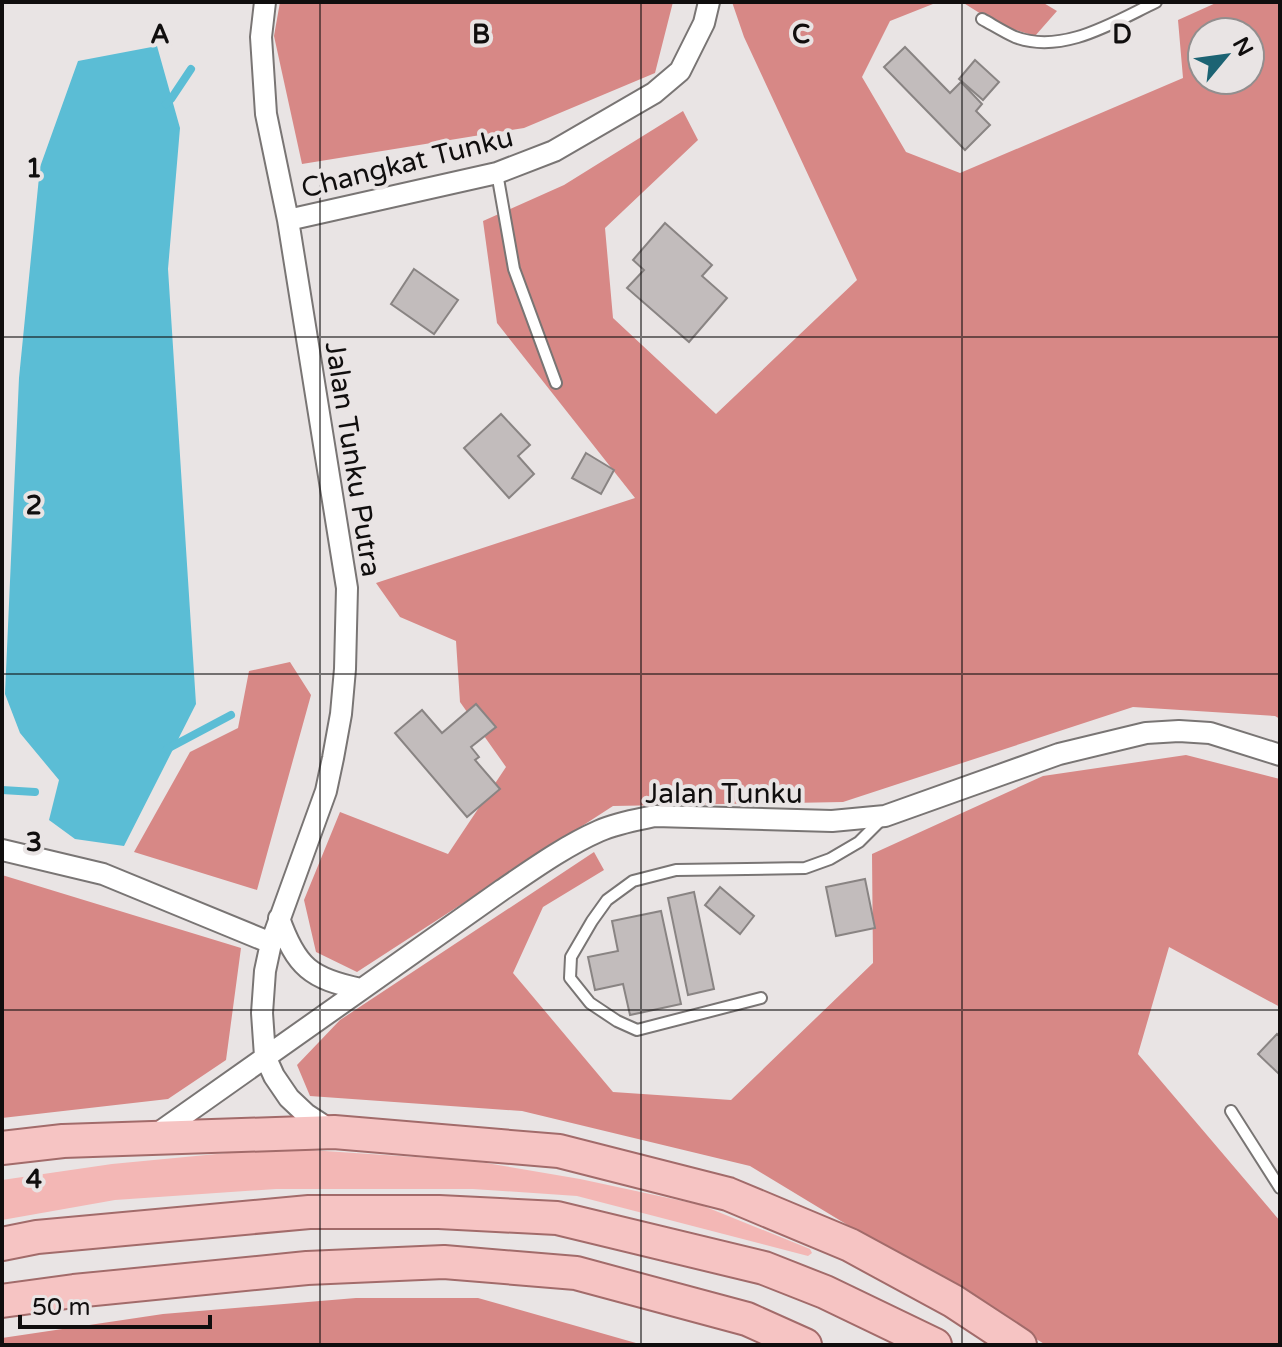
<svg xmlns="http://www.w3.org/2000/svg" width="1282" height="1347" viewBox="0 0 1282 1347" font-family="'Varela Round',sans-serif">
  <rect width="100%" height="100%" fill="#e9e4e4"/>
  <path fill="#f3b7b5" d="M280 1148 474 1161 580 1179 701 1205 810 1249 812 1253 808 1256 577 1196 473 1189H276L115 1200 2 1220V1180L112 1164Z"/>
  <path fill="#d78886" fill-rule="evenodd" d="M280 2H673L655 73 524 128 302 164 274 36Z
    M732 2H938L890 21 862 77 906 152 960 173 1183 78 1178 20 1218 2H1280V719L1275 716 1133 707 843 802 613 806 357 972 316 952 304 900 340 812 448 854 506 767 460 702 456 641 400 617 376 583 635 498 497 323 483 221 564 185 683 111 698 140 605 228 613 318 716 414 857 280 744 37ZM1202 32H1250V80H1202Z
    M962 2H1042L1057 11 1035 36 997 24Z
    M290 662 311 695 257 890 134 852 190 752 238 728 249 671Z
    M1186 755 1280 779V1007L1169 947 1138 1054 1280 1221V1345H1046L750 1166 522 1111 310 1096 297 1065 340 1020 594 852 604 870 543 907 513 973 613 1092 731 1100 873 963 872 854 1043 776Z
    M2 875 241 948 226 1060 168 1099 2 1118Z
    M356 1298H478L643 1345H2V1338L163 1314Z"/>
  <path fill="#5bbdd5" d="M157 46 180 128 168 269 196 704 124 846 75 839 49 820 59 780 20 733 5 694 19 378 40 167 78 61Z"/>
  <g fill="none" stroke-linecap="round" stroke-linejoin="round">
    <path stroke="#5bbdd5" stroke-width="8" d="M166 104 171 99 191 69
      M167 749 231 715
      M2 790 35 792"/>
  </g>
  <path fill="#c2bcbc" stroke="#898483" stroke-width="2" d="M905 47 950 93 961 82 982 104 976 111 990 125 965 150 884 67Z
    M975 60 999 82 983 100 959 79Z
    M665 223 712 265 702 276 727 298 689 342 627 288 644 270 633 260Z
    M414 269 458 300 434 334 391 304Z
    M501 414 530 445 518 456 534 474 509 498 464 448Z
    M586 453 614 470 601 494 572 478Z
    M476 704 496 727 471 747 479 757 475 760 500 789 467 817 395 733 422 710 442 733Z
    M865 879 875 928 836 936 826 887Z
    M720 887 754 916 740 934 705 905Z
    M694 892 714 989 688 995 668 898Z
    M661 911 681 1004 630 1015 623 984 595 990 588 957 618 951 612 921Z
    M1277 1034 1280 1037V1075L1258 1054Z"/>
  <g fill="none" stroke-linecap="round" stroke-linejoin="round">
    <g stroke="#797574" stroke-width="14">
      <path id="lane" d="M982 19C993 25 1004 32 1015 37 1063 55 1114 22 1156 2
        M497 173 514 269 556 383
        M761 998 637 1030 617 1021 590 1003 570 978 571 957 592 921 607 900 633 881 676 870 805 868 830 859 859 842 884 817
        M1231 1111 1280 1188"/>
    </g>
    <g stroke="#797574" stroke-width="24">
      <path id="street" d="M265 2 261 37 266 114 288 220 347 588 345 669 341 714 333 758 326 791 271 943 265 971 262 1013 265 1056 274 1076 289 1098 306 1114 332 1131
        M288 220 497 173 554 151 654 93 680 71 704 23 709 2
        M2 850 103 874 271 943
        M279 918C296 967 311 979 361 989
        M154 1136 502 890C533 869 565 846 599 831 617 823 636 820 655 816L832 821 885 816 1059 754 1146 733 1179 731 1210 733 1280 755"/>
    </g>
    <g stroke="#a26b6a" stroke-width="36">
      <path id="primary" d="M2 1148 63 1141 334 1132 559 1151 728 1194 850 1245 953 1301 1020 1345
        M2 1244 37 1237 309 1212H439L557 1218 764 1268 825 1292 935 1345
        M2 1301 74 1291 307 1268 444 1262 576 1273 747 1319 805 1345"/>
    </g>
    <use href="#lane" stroke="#fff" stroke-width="10"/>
    <use href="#street" stroke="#fff" stroke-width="20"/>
    <use href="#primary" stroke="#f6c4c3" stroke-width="32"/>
  </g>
  <path fill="none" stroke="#100e0e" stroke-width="2" stroke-opacity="0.55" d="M320 2V1345M641 2V1345M962 2V1345M2 337H1280M2 674H1280M2 1010H1280"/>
  <g text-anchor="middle" stroke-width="8" stroke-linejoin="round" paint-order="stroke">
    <g font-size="28" fill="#100e0e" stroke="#e9e4e4">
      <text transform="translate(407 162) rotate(-14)" y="10">Changkat Tunku</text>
      <text transform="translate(354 459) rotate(81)" y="10">Jalan Tunku Putra</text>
      <text x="724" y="803">Jalan Tunku</text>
    </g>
  </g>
  <g font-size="26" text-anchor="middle" font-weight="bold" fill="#100e0e" stroke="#e9e4e4" stroke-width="8" stroke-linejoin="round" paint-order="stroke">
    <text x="160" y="43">A</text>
    <text x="481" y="43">B</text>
    <text x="801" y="43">C</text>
    <text x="1122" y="43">D</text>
    <text x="34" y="177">1</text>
    <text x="34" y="514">2</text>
    <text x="34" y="851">3</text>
    <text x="34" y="1188">4</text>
  </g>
  <rect width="1282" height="1347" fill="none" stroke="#100e0e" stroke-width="8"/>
  <g transform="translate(1226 56) rotate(61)"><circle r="38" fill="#e9e4e4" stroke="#928e8e" stroke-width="2"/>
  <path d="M0-6L14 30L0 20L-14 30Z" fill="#1c6373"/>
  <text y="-12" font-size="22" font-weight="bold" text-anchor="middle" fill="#100e0e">N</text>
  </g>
  <path d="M20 1315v12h190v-12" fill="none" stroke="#100e0e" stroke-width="4"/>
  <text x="32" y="1315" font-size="24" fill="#100e0e" stroke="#e9e4e4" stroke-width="6" paint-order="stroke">50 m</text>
</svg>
